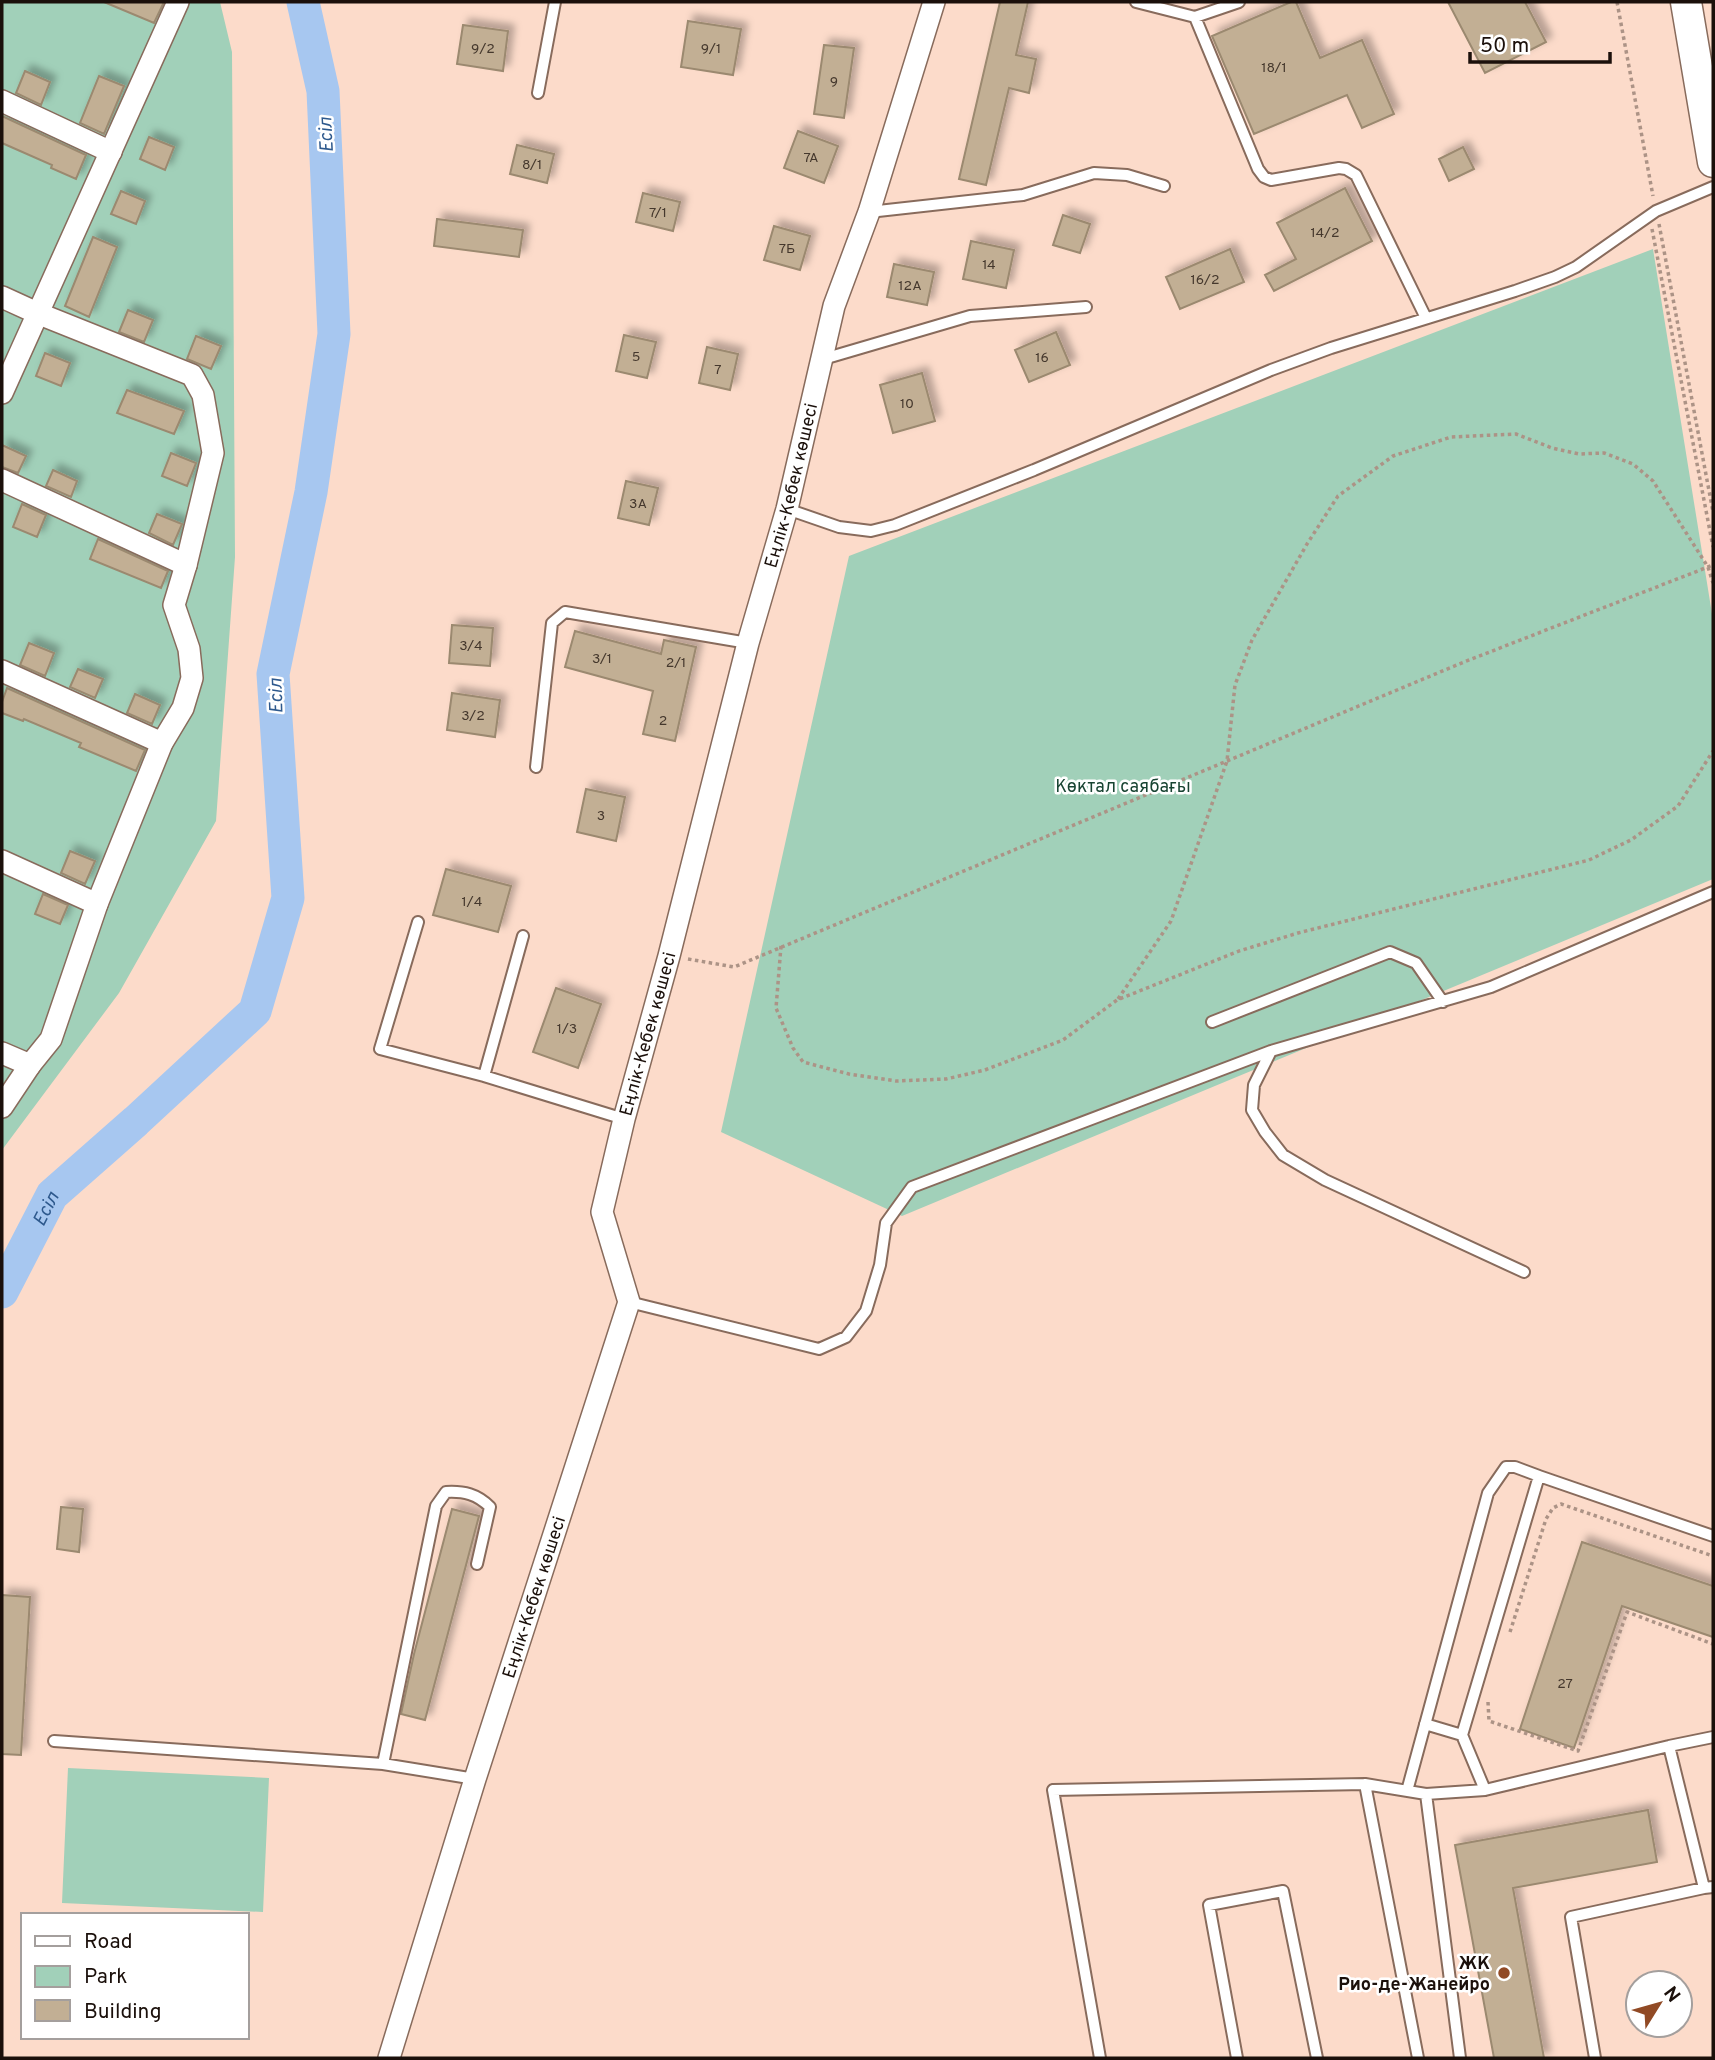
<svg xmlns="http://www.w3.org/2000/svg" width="1715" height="2060" viewBox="0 0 1715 2060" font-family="Overpass,sans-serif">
  <defs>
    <filter id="shadow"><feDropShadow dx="6" dy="-6" stdDeviation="3.5" flood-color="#0004"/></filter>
  </defs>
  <rect width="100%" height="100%" fill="#fcdbca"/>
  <path fill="#a1d0b9" d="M2 2H220L232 52 235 557 216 821 119 993 2 1150Z
    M1653 249 1713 620V879L902 1216 721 1132 849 556Z
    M68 1768 269 1778 263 1912 62 1903Z"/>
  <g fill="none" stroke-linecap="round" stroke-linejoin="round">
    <path stroke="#a7c7f0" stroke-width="33" id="s1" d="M2 1292 52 1195 136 1121 255 1011 288 898 273 674 311 492 334 334 323 91 303 2"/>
  </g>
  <path fill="#c2af94" stroke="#9b896f" stroke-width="2" filter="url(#shadow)" d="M104 2H164L154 23Z
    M1000 2H1028L1016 55 1036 59 1029 93 1009 88 986 185 959 179Z
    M1291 2H1296L1320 58 1362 40 1394 114 1362 128 1347 95 1254 134 1212 36Z
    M1448 2H1525L1546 42 1485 73Z
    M688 21 741 29 733 75 681 67Z
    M463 25 508 31 503 71 457 64Z
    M824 45 854 48 844 118 814 114Z
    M25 71 50 82 41 105 16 93Z
    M99 76 124 86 104 134 80 123Z
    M2 116 86 155 76 179 51 168 52 165 2 143Z
    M798 131 838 146 824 183 784 168Z
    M149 137 174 147 165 170 140 159Z
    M517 145 554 154 547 183 510 174Z
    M1463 147 1474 169 1449 181 1439 159Z
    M1345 188 1372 241 1274 291 1265 275 1296 259 1277 223Z
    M121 191 145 201 136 224 111 214Z
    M643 193 680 202 673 231 636 222Z
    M1063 215 1090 224 1080 253 1053 245Z
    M437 219 523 230 519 257 434 246Z
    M774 226 810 236 800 270 764 260Z
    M93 237 117 247 89 317 65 306Z
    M971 241 1014 250 1006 288 963 279Z
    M1230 249 1244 282 1180 309 1166 277Z
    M894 264 934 272 927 305 887 297Z
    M128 310 153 320 144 342 119 332Z
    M1056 332 1070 365 1029 382 1015 350Z
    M624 335 656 342 647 378 616 371Z
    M196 336 221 346 211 369 187 359Z
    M707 347 738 354 730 390 699 383Z
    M45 353 70 363 61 386 36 376Z
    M922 373 935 421 893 433 880 385Z
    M127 390 184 411 174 434 117 413Z
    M2 445 26 456 18 473 2 467Z
    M171 453 196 463 187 486 162 476Z
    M53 470 77 481 71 497 46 486Z
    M626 481 658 488 649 525 618 518Z
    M22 504 46 515 37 537 13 527Z
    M157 514 182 524 173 545 149 533Z
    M98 539 168 571 161 588 90 559Z
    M452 625 493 628 490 666 449 663Z
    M575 631 661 654 664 640 696 647 675 741 643 734 653 691 565 667Z
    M29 643 54 653 45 676 20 665Z
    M78 669 103 679 95 698 70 687Z
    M7 688 145 750 136 771 79 747 81 743 24 719 23 721 2 713V702Z
    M452 693 500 700 495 737 447 730Z
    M135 694 160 705 152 724 127 713Z
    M586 789 625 797 616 841 577 832Z
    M70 851 95 861 85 884 61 873Z
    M446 869 511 886 498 932 433 915Z
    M43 894 68 905 60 924 35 914Z
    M556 988 601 1004 578 1068 533 1052Z
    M61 1507 83 1509 79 1552 57 1549Z
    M452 1509 479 1516 425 1720 401 1714 414 1654Z
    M1582 1542 1713 1586V1637L1622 1606 1574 1748 1520 1729Z
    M2 1595 30 1597 21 1755 2 1754Z
    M1648 1810 1657 1862 1513 1888 1544 2058H1494L1455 1845Z"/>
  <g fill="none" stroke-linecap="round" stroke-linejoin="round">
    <g stroke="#886b5c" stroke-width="14">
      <path id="lane" d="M1136 2 1195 17 1239 2
        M1195 17 1258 169 1264 177 1271 180 1339 168 1346 169 1356 175 1426 318
        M538 93 555 2
        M869 212 1023 195 1094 173 1127 175 1164 186
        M820 360 970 316 1086 307
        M787 509 839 527 871 531 895 525 1034 470 1271 370 1331 348 1515 291 1555 277 1576 267 1656 211 1713 187
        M536 767 552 623 565 612 748 643
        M418 922 380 1049 484 1076 624 1119
        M1212 1022 1390 952 1416 963 1443 1002
        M1271 1051 1254 1085 1252 1110 1265 1132 1283 1155 1325 1180 1524 1272
        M484 1076 523 936
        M629 1302 819 1349 846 1337 866 1311 880 1265 886 1223 912 1187 1271 1051 1491 987 1713 892
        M1425 1724 1462 1735
        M54 1741 383 1764 475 1779
        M1669 1746 1704 1888 1713 1887
        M383 1764 436 1506 446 1492C464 1491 477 1494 490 1507L477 1564
        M1365 1784 1418 2058
        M1485 1790 1462 1735 1539 1476 1713 1536
        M1407 1791 1488 1493 1506 1467H1515L1539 1476
        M1100 2058 1053 1790 1365 1784 1426 1794
        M1237 2058 1209 1905 1283 1891 1317 2058
        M1460 2058 1426 1794 1485 1790 1669 1746 1713 1737
        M1595 2058 1571 1917 1704 1888"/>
    </g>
    <g stroke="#886b5c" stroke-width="24">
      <g id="street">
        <path d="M2 101 111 152"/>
        <path d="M2 297 37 313 192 375 203 395 213 453 186 565 174 605 189 649 192 678 183 708 162 743 97 904 51 1039 30 1065 2 1107"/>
        <path d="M2 393 178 2"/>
        <path d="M2 480 186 565"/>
        <path d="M2 671 162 743"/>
        <path d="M2 861 97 904"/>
        <path d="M2 1053 30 1065"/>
        <path id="s2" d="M389 2058 475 1779 629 1302 602 1212 624 1119 669 956 748 643 787 509 834 306 869 212 934 2"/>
      </g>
    </g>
    <g stroke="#886b5c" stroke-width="33">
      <path id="secondary" d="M1686 2 1713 162"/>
    </g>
    <path stroke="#ac9386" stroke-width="3.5" stroke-dasharray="3.5 3.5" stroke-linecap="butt" d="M1617 2 1653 196
      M1659 224 1713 512
      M1652 229 1713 547
      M781 946 776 1008 793 1048 803 1062 849 1074 896 1081 946 1079 985 1070 1063 1040 1117 1000 1239 951 1298 933 1589 860 1631 840 1678 806 1713 751
      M688 959 734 967 1464 662 1713 565
      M1118 999 1171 921 1227 761 1235 685 1252 640 1307 544 1338 496 1393 456 1451 437 1516 434 1552 448 1579 454 1604 453 1633 464 1653 481 1708 567 1713 583
      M1510 1632 1546 1519 1553 1508 1561 1504 1713 1556
      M1488 1702 1489 1721 1578 1751 1627 1612 1713 1644"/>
    <use href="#lane" stroke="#fff" stroke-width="10"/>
    <use href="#street" stroke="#fff" stroke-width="21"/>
    <use href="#secondary" stroke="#fff" stroke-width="30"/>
  </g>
  <circle fill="#914a25" stroke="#fff" stroke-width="2.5" cx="1504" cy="1973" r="7"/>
  <g text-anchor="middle" stroke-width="5" stroke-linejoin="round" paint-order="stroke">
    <g font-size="14" fill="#45382d">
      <text x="483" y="53">9/2</text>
      <text x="711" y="53">9/1</text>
      <text x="1274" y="72">18/1</text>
      <text x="834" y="86">9</text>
      <text x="811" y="162">7А</text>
      <text x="532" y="169">8/1</text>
      <text x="658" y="217">7/1</text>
      <text x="1325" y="237">14/2</text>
      <text x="787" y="253">7Б</text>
      <text x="989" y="269">14</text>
      <text x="1205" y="284">16/2</text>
      <text x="910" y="290">12А</text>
      <text x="636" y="361">5</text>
      <text x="1042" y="362">16</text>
      <text x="718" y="374">7</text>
      <text x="907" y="408">10</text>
      <text x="638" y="508">3А</text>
      <text x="471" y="650">3/4</text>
      <text x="602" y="663">3/1</text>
      <text x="676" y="667">2/1</text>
      <text x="473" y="720">3/2</text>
      <text x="663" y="725">2</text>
      <text x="601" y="820">3</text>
      <text x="472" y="906">1/4</text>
      <text x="567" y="1033">1/3</text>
      <text x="1565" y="1688">27</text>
    </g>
    <g font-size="18" fill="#1b100b" stroke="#fff">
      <text dy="6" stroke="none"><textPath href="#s2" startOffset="1638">Еңлік-Кебек көшесі</textPath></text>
      <text dy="6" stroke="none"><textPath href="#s2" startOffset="1071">Еңлік-Кебек көшесі</textPath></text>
      <text dy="6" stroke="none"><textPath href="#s2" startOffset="483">Еңлік-Кебек көшесі</textPath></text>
    </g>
    <g font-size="18" fill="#184432" stroke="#fff">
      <text x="1123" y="792">Көктал саябағы</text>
    </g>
    <g font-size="18" font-weight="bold" fill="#1b100b" stroke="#fff" text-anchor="end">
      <text x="1490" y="1969">ЖК<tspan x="1490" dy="21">Рио-де-Жанейро</tspan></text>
    </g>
    <g font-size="19" font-style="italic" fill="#2e598d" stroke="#fff">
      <text transform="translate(325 135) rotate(-93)" y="7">Есіл</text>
      <text transform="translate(275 696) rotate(-92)" y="7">Есіл</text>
      <text dy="7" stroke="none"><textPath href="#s1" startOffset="94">Есіл</textPath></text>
    </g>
  </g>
  <rect width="1715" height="2060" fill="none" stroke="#1b100b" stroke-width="7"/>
  <rect x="21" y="1913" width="228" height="126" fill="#ffffff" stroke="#a49f9d" stroke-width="2"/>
  <rect x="35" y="1936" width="35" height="10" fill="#ffffff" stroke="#a49f9d" stroke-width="2"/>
  <text x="84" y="1948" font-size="21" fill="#1b100b">Road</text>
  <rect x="35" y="1966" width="35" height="21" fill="#a1d0b9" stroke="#a49f9d" stroke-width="2"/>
  <text x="84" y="1983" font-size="21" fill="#1b100b">Park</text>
  <rect x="35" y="2000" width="35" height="21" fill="#c2af94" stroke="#a49f9d" stroke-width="2"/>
  <text x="84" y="2018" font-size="21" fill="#1b100b">Building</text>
  <g transform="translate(1659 2004) rotate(53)"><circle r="33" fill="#ffffff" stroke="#a49f9d" stroke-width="2"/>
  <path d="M0-5L12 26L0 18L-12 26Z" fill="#914a25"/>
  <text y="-10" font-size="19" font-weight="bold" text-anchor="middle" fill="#1b100b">N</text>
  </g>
  <path d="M1470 52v10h140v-10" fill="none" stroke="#1b100b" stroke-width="3.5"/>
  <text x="1480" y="52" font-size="21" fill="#1b100b" stroke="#ffffff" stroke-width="5" paint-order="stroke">50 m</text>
</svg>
